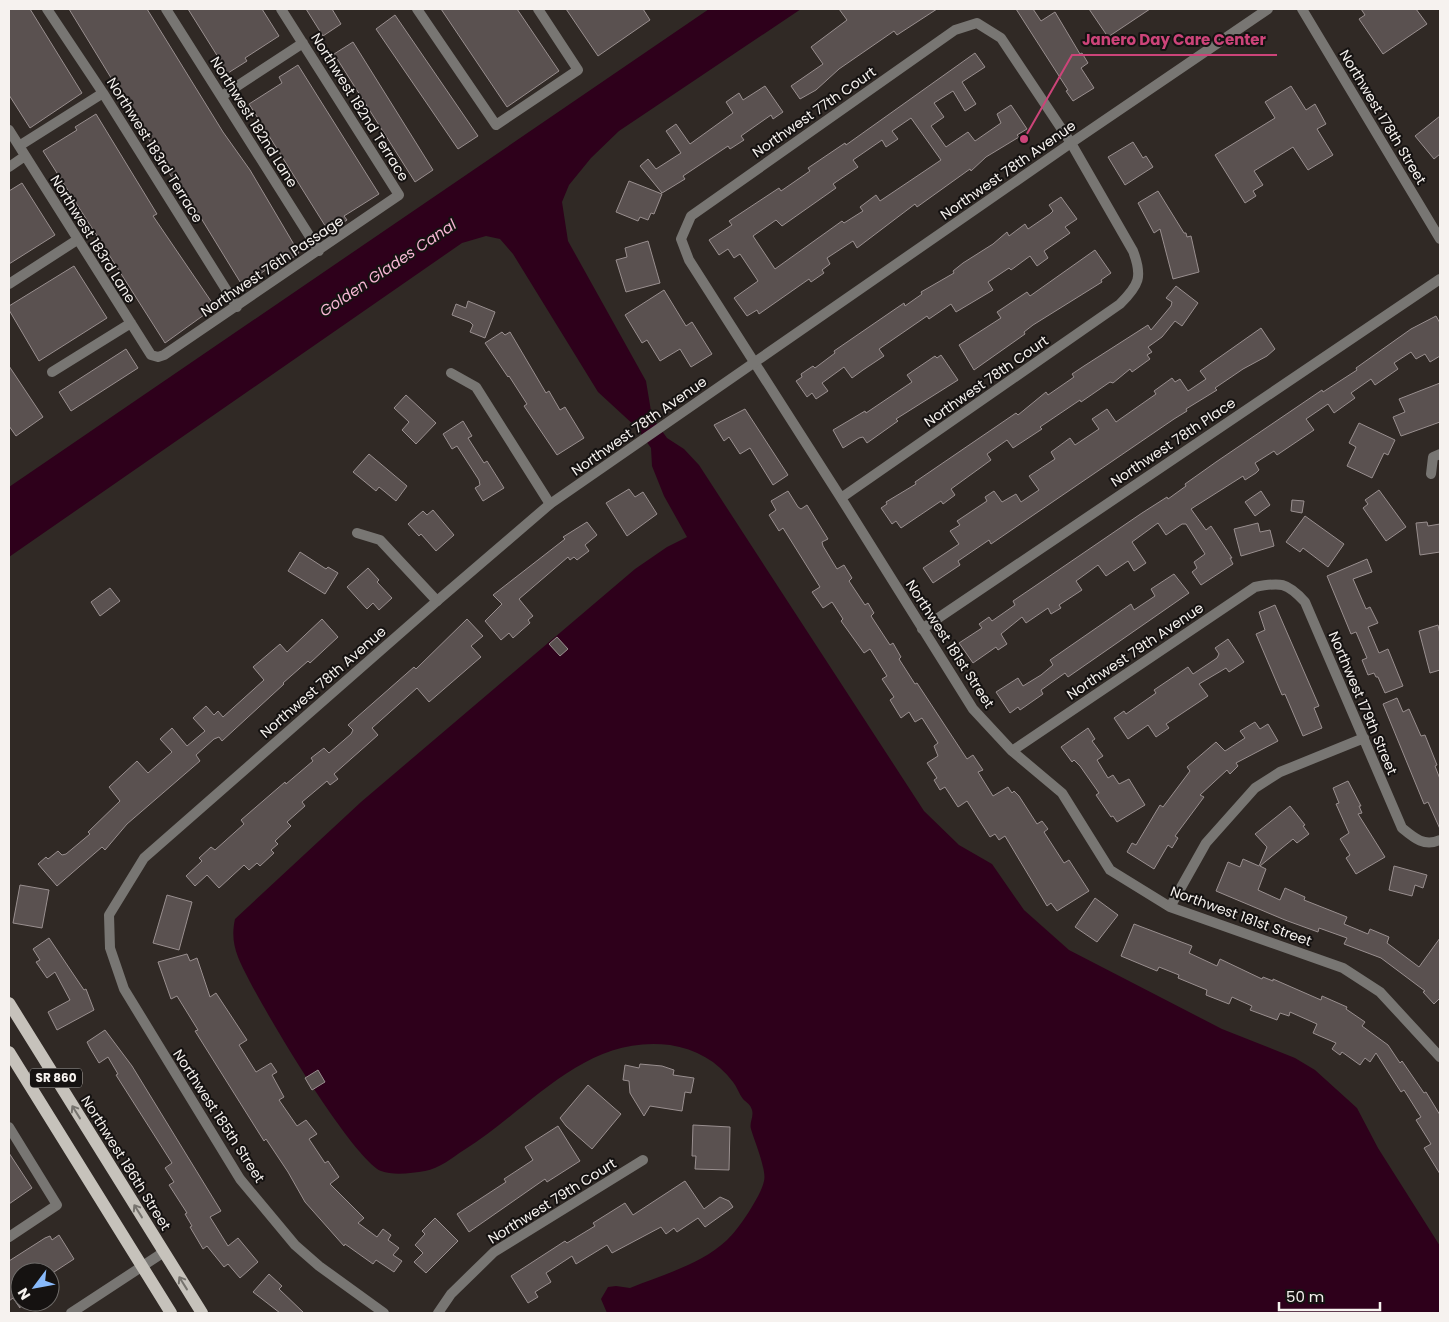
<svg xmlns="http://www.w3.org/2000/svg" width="1449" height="1322" viewBox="0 0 1449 1322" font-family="Poppins,sans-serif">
  <rect width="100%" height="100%" fill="#302925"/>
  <path fill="#2e001b" d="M709 9H801L619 131 591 158 569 185 562 202 568 241 646 381 652 417 667 438 684 449 699 465 924 811 959 845 992 864 1024 910 1069 950 1222 1029 1295 1058 1315 1070 1357 1108 1378 1148 1440 1246V1313H607L601 1299 608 1287 616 1286 630 1288C662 1275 702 1264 727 1240 738 1230 761 1196 764 1181 767 1170 754 1140 751 1129 749 1123 754 1117 752 1110 750 1104 747 1103 743 1099 739 1094 737 1087 733 1082 717 1061 696 1049 670 1045 584 1034 530 1109 464 1150 453 1157 439 1169 425 1171 412 1173 394 1176 381 1171 351 1158 252 993 238 957 233 944 232 933 235 919L361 802 635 569 667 547 687 537 664 496 652 466 651 448 636 427 598 392 513 254 500 239 486 236 462 243 9 557V487Z"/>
  <path fill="#5a5150" stroke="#998f8f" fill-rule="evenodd" d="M9 9H30L82 93 30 128 9 95Z
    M69 9H147L223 132 250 170 299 253 280 267 277 263 242 285 185 192 182 194Z
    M188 9H262L279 36 245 58 247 61 228 73Z
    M306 9H332L341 24 323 36Z
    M441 9H517L559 71 507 107Z
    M566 9H643L650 20 598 56Z
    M839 9H937L897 35 894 31 839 69 816 90 800 99 791 86 823 64 811 47 847 20Z
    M1016 9H1033L1041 21 1055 12 1080 54 1082 53 1088 63 1081 68 1094 88 1073 101 1066 91 1068 90Z
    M1089 9H1150L1108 37Z
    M1361 9H1416L1427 24 1383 54 1359 19 1365 15Z
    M395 15 478 136 458 149 376 29Z
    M353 42 433 170 415 182 334 54Z
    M975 53 985 67 962 82 976 104 965 111 953 91 934 103 944 117 931 126 946 147 968 132 975 141 1001 123 997 114 1011 105 1027 129 1017 135 1019 137 986 157 971 171 970 169 917 207 915 204 857 248 853 241 827 258 830 264 822 270 824 273 811 282 809 279 759 314 757 310 747 316 734 298 758 281 740 254 734 258 728 249 719 255 709 240 732 225 729 221 779 188 781 191 810 171 808 168 845 143 846 145ZM911 118 941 160 880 201 876 195 860 207 863 211 844 223 842 221 775 269 753 236 776 220 782 226 836 188 833 184 858 167 853 160 882 140 886 147 898 139 892 131Z
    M298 65 379 194 344 216 347 220 329 232 249 104 282 83 279 77Z
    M765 86 783 112 773 119 771 115 741 136 744 140 730 149 728 146 683 176 685 179 662 193 640 166 648 159 656 169 681 153 666 131 676 124 690 144 733 113 726 102 739 93 743 100Z
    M1291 86 1306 110 1315 104 1326 124 1317 129 1333 155 1308 170 1293 147 1254 171 1263 185 1253 191 1256 196 1245 203 1215 155 1275 118 1265 102Z
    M96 114 157 214 153 216 215 307 165 343 43 151 77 130 75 127Z
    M1440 116V154L1434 159 1415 136Z
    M1133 142 1143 158 1146 156 1153 167 1125 185 1108 157Z
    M629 181 662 194 654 214 651 213 648 220 640 217 638 221 616 212Z
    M22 183 55 235 9 264V191Z
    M1158 191 1184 233H1186L1187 237 1191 236 1199 272 1173 279 1160 229 1154 233 1138 203Z
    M1061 197 1077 219 1065 227 1070 233 1044 251 1048 258 1037 266 1030 256 1011 270 1009 268 988 282 993 290 956 312 951 304 929 319 927 316 879 349 884 356 863 370 852 378 844 367 822 383 828 391 816 399 812 393 807 397 796 381 802 377 801 374 813 366 815 368 835 353 834 351 904 303 905 306 922 294 921 292 954 273 953 271 963 263 993 244 1007 232 1009 236 1025 224 1028 229 1050 214 1053 211 1049 205Z
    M648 241 660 283 626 292 616 260 627 257 625 248Z
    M1095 250 1111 273 1101 280 1102 282 1033 325 1024 332 1025 334 974 370 959 345 1001 318 997 312 1027 292 1030 296Z
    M74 266 107 318 39 361 9 310V306Z
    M1176 286 1198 303 1182 326 1175 321 1162 337 1148 347 1152 352 1147 355 1150 359 1132 372 1130 369 1113 383 1110 382 1081 402 1080 400 1040 427 1042 429 1013 448 1007 440 987 454 991 460 951 489 955 495 943 504 941 501 901 528 896 521 892 524 881 508 887 504 886 502 916 484 915 482 1016 413 1018 415 1046 392 1048 395 1074 377 1072 374 1084 366 1148 325 1151 330 1171 306 1172 302 1166 298Z
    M664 290 686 326 692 322 712 354 691 367 680 349 660 361 647 340 642 343 625 315Z
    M468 301 495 312 485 338 470 332 473 325 470 322 452 315 456 304 466 308Z
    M1436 316 1440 323V356L1430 362 1425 354 1416 359 1411 352 1394 363 1398 369 1375 385 1371 379 1351 393 1355 398 1334 413 1328 404 1306 419 1314 430 1277 455 1274 451 1255 463 1259 470 1256 473 1245 480 1243 476 1191 509 1206 530 1211 526 1232 558H1230L1233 564 1201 585 1192 572 1197 568 1194 562 1205 554 1186 524H1182L1166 535 1158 523 1132 542 1146 563 1134 571 1128 561 1106 576 1098 565 1076 581 1082 590 1059 605 1061 608 1051 614 1048 608 1026 623 1022 617 1001 634 1007 644 998 650 996 647 973 663 959 643 982 628 979 624 989 617 992 621 1015 605 1013 601 1041 582 1142 513 1167 497 1168 499 1186 486 1185 484 1216 462 1322 390 1323 392 1357 370 1356 368 1411 329Z
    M1261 328 1275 349 1267 356 1243 369 1215 388 1217 390 1186 409 1187 411 1174 419 991 544 989 540 958 561 960 565 933 583 923 568 959 544 950 531 960 525 957 521 987 501 985 497 994 491 1002 502 1016 494 1021 502 1039 490 1029 476 1055 459 1051 452 1070 438 1075 445 1099 429 1092 419 1107 409 1116 422 1156 394 1154 391 1172 378 1175 382 1180 379 1188 391 1206 379 1200 371Z
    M502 332 505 335 510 332 546 393 549 391 560 410 565 407 584 438 557 455 524 406 527 404 509 376 508 377 485 343Z
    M126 349 138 368 71 411 59 392Z
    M941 355 958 380 896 419 898 421 867 443 863 437 859 438 843 448 833 430 865 411 866 413 912 382 907 375 935 356 937 358Z
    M9 366 43 417 16 436 9 426Z
    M1440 383V422L1401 436 1393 417 1405 412 1399 399Z
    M406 395 436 423 416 444 402 430 409 422 394 408Z
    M745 409 788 475 773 485 750 448 740 454 729 437 724 441 714 425Z
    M463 421 472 436 468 438 484 463 487 461 504 488 483 501 475 488 480 485 479 480 457 446 452 449 443 434Z
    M1359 423 1395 440 1388 455 1384 453 1372 478 1347 466 1356 447 1349 443Z
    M369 454 407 486 396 501 379 487 376 491 353 472Z
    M629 489 635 497 643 492 657 514 627 536 606 503Z
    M1379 490 1406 527 1386 541 1363 508 1368 504 1365 500Z
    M788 491 798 507 801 509 807 505 828 539 822 542 823 546 837 569 844 565 852 578 849 581 865 605 868 603 874 613 871 616 890 645 893 643 901 657 899 659 915 684 917 683 967 759 973 755 983 770 978 772 993 796 1008 787 1012 793 1014 791 1019 796 1037 824 1042 821 1048 829 1044 832 1064 863 1069 860 1089 891 1057 911 1051 903 1047 906 1005 836 999 840 995 834 990 837 967 801 958 807 945 787 940 790 934 780 937 778 927 763 938 756 934 746 938 743 922 718 915 722 909 712 901 718 890 700 894 697 882 679 887 676 870 649 864 653 841 621 843 619 832 602 823 608 812 592 820 587 783 528 779 531 769 515 776 510 771 501Z
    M1261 491 1270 505 1255 516 1245 502Z
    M1292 500 1304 501 1302 513 1291 511Z
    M433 510 454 535 436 551 421 534 419 536 408 524 423 511 427 515Z
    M1305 516 1344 544 1328 567 1303 548 1300 552 1286 542Z
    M587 522 597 535 585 545 589 551 577 560 574 557 570 560 568 557 519 599 533 616 528 620 530 623 513 638 509 633 501 640 485 621 502 604 493 595 565 539 563 537Z
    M1427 522 1428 526 1440 524V552L1420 555 1416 523Z
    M1258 523 1260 532 1270 530 1274 546 1241 556 1234 529Z
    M300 552 326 569 328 567 338 573 325 594 288 571Z
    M1367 559 1372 572 1353 579 1366 609 1370 607 1378 623 1368 627 1379 653 1388 649 1403 686 1385 693 1378 677H1376L1374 673 1368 675 1362 660 1367 658 1356 632 1351 634 1327 576Z
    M368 568 379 580 377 582 392 598 379 610 373 603 367 609 347 587Z
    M1174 574 1189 593 1068 677 1065 673 1041 690 1043 694 1020 710 1018 707 1010 713 996 692 1018 678 1023 686 1041 675 1053 665 1050 660 1131 604 1134 610 1155 596 1151 589Z
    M110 588 120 601 100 616 91 602Z
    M1275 605 1319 706 1314 708 1322 728 1303 736 1285 694 1282 695 1256 634 1265 630 1259 612Z
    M322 619 338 637 310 663 308 661 283 683 284 684 222 741 219 737 214 739 196 755 200 761 127 824 105 850 102 847 57 886 38 864 46 857 48 859 58 851 62 855 66 854 90 834 88 832 120 801 109 787 137 761 148 773 172 752 160 739 172 728 187 746 205 731 193 718 206 706 214 715 218 711 223 717 264 680 253 667 280 644 287 652Z
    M467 619 483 636 471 646 481 657 429 702 417 688 372 728 378 735 334 774 338 779 330 785 327 781 302 802 305 806 287 822 291 826 275 841 278 844 271 850 274 853 260 866 257 863 249 870 244 865 219 888 207 875 195 886 186 876 202 861 199 858 211 847 215 850 244 824 241 820 285 782 286 784 313 761 311 758 324 748 329 753 351 734 353 730 348 725 414 667 416 669Z
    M1438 625 1440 634V670L1430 673 1419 631Z
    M557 637 568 649 560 656 549 644Z
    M1228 639 1244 662 1229 672 1226 668 1199 684 1208 696 1166 724 1169 728 1156 737 1148 725 1128 739 1114 718 1124 711 1126 714 1156 693 1154 690 1188 667 1193 674 1217 658 1219 654 1215 648Z
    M1397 698 1403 712 1409 709 1421 736 1425 735 1437 765 1435 766 1440 779V829L1428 802 1424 804 1383 704Z
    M1255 722 1260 729 1268 724 1278 741 1236 763 1238 766 1230 774 1227 770 1200 795 1204 797 1175 836 1178 838 1172 848 1168 845 1154 869 1127 852 1132 843 1136 845 1160 805 1163 807 1190 771 1187 767 1216 742 1225 751 1245 738 1240 731Z
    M1088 728 1095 739 1092 741 1103 756 1097 760 1108 778 1113 775 1119 784 1129 779 1145 805 1117 822 1113 816 1111 817 1096 795 1099 793 1080 766 1074 760 1072 762 1061 747Z
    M1348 781 1361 806H1359L1362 813 1358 814 1385 857 1356 874 1346 858 1350 855 1340 839 1349 833 1336 804 1339 803 1333 788Z
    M1290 806 1305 825 1303 826 1309 834 1297 843 1293 839 1260 866 1266 869 1258 890 1280 900 1285 888 1305 897 1304 900 1347 917 1344 924 1368 934 1370 929 1389 937 1387 943 1419 967 1440 938V998L1434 1004 1423 992 1425 991 1381 958 1344 944 1347 938 1319 928 1318 932 1285 920 1216 891 1228 862 1240 867 1243 859 1259 866 1267 847 1255 834Z
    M1394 866 1427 875 1423 888 1415 885 1412 896 1389 890Z
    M20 885 49 890 42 928 13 923Z
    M167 895 192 902 179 950 153 943Z
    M1095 898 1118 915 1097 942 1075 927Z
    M1134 924 1192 946 1189 953 1217 966 1220 959 1262 979 1263 977 1273 981V979L1321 1000 1322 996 1347 1007 1346 1009 1365 1022 1362 1026 1388 1045 1400 1063 1402 1061 1424 1093 1426 1092 1440 1115V1174L1424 1148 1431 1144 1416 1120 1421 1117 1404 1090 1401 1092 1376 1053 1370 1062 1365 1058 1360 1065 1342 1052 1340 1055 1332 1049 1336 1043 1313 1033 1317 1024 1290 1012 1289 1016 1280 1013 1277 1020 1250 1010 1252 1006 1232 997 1229 1004 1206 995 1207 990 1178 978 1179 975 1159 967 1157 971 1121 956Z
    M49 938 84 990 86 989 94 1010 57 1030 48 1012 70 1000 55 972 47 978 36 962 40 960 33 949Z
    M187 954 190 961 197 958 210 997 216 993 247 1040 239 1045 256 1072 271 1063 277 1072 272 1075 284 1097 279 1100 297 1126 306 1120 317 1134 309 1139 325 1163 328 1161 339 1177 330 1184 364 1218 358 1223 377 1237 383 1229 391 1235 388 1240 399 1248 393 1255 402 1261 394 1272 376 1260 373 1264 345 1244 344 1246 305 1202 288 1172 266 1139 264 1141 195 1031 198 1030 177 996 171 999 158 962Z
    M105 1030 132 1066 221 1211 210 1217 228 1246 238 1238 258 1262 240 1278 228 1264 224 1267 207 1246 203 1249 190 1227 192 1226 185 1214 187 1213 169 1185 174 1182 165 1168 172 1163 116 1075 118 1074 108 1057 99 1063 90 1048 87 1042Z
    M640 1064 662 1066 674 1070 673 1075 694 1078 691 1093 685 1092 682 1111 650 1106 644 1116 630 1093 629 1081 623 1080 625 1065 639 1068Z
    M318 1070 325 1082 312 1090 305 1078Z
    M588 1085 621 1114 592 1149 566 1126 560 1118Z
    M693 1125 730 1127 729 1170 695 1169 696 1156H692Z
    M558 1126 580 1161 547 1182 545 1179 469 1232 457 1214 506 1182 504 1179 533 1160 525 1147Z
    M9 1153 32 1188 9 1204Z
    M685 1181 704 1209 720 1197 729 1201 733 1207 705 1227 698 1218 677 1232 674 1228 666 1234 661 1227 612 1253 607 1245 576 1264 572 1256 546 1273 551 1282 535 1292 538 1297 528 1303 511 1276 565 1241 567 1243 595 1226 593 1223 625 1203 633 1215Z
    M435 1218 458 1241 426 1273 414 1262 423 1253 415 1245 425 1234 422 1231Z
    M59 1235 74 1259 54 1272H20V1308L13 1298 9 1301V1261L45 1238 50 1236 52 1240Z
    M269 1274 282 1286 279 1289 304 1313H280L253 1292Z"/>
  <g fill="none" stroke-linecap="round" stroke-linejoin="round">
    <path stroke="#787673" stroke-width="10" d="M47 9 103 93 237 307
      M166 9 319 251
      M417 9 496 125 578 70 538 9
      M222 96 303 43
      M9 130 151 355 158 357 164 355 399 195 281 9
      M19 146 103 93
      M9 167 25 156
      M9 284 77 240
      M52 372 131 323
      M451 373 476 387 550 504
      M1431 474 1433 457 1440 454
      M841 498 1120 304C1139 285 1143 277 1133 251L1071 143 1001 38 977 23 955 30 691 216 681 239 689 260 841 498 973 709 1012 751 1062 793 1110 870 1170 907 1343 968 1380 992 1440 1057
      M357 533 380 540 437 601
      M922 629 1440 279
      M1012 751 1255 587C1280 582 1287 582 1305 602L1402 828C1414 838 1424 847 1440 840
      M1170 907 1206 843 1255 788 1280 772 1364 738
      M9 1127 57 1205 9 1237
      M71 1313 164 1252
      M438 1313 451 1294 494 1252 643 1160"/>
    <path stroke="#787673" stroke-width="10" d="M1302 9 1440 239
      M384 1313 319 1266 295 1245 240 1179 124 989 110 948 109 915 144 858 437 601 550 504 1071 143 1268 9"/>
    <path stroke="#c6c2bb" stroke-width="12" d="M9 1003 202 1313
      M9 1052 171 1313"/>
  </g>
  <defs><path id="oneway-shaft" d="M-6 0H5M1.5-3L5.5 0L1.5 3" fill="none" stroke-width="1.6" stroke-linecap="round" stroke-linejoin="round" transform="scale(1.25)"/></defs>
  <g stroke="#76736e">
    <use href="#oneway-shaft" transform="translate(76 1112) rotate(-122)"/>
    <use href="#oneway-shaft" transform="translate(138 1211) rotate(-122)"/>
    <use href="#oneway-shaft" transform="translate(183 1283) rotate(-122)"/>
  </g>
  <g text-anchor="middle" stroke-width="4" stroke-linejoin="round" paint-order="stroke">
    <rect fill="#151211" stroke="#b2afac" stroke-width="1" x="30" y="1068.5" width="52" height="19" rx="4"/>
    <g font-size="12" font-weight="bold" fill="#f6f2ef">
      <text x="56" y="1082">SR 860</text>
    </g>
    <g font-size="14" fill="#f6f2ef" stroke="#151211">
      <text transform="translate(360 107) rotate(58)" y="5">Northwest 182nd Terrace</text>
      <text transform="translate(814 112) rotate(-35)" y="5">Northwest 77th Court</text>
      <text transform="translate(1383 117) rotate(59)" y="5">Northwest 178th Street</text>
      <text transform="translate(254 122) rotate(58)" y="5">Northwest 182nd Lane</text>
      <text transform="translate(155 150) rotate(58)" y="5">Northwest 183rd Terrace</text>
      <text transform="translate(1008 170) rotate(-35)" y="5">Northwest 78th Avenue</text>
      <text transform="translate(93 239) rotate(58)" y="5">Northwest 183rd Lane</text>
      <text transform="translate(272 266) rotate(-34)" y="5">Northwest 76th Passage</text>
      <text transform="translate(986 381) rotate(-35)" y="5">Northwest 78th Court</text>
      <text transform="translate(639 426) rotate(-35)" y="5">Northwest 78th Avenue</text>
      <text transform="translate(1173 442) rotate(-34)" y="5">Northwest 78th Place</text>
      <text transform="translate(950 644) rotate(57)" y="5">Northwest 181st Street</text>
      <text transform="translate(1135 651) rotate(-34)" y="5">Northwest 79th Avenue</text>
      <text transform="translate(323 682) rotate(-41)" y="5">Northwest 78th Avenue</text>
      <text transform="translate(1363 703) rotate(67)" y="5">Northwest 179th Street</text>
      <text transform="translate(1241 916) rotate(20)" y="5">Northwest 181st Street</text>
      <text transform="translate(219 1116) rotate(57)" y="5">Northwest 185th Street</text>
      <text transform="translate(126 1163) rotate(58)" y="5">Northwest 186th Street</text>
      <text transform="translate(552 1201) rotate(-32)" y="5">Northwest 79th Court</text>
    </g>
    <g font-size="15" font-style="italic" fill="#f5b6d3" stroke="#151211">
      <text transform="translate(388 268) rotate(-34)" y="5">Golden Glades Canal</text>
    </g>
  </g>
  <path fill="none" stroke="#cc4479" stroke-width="2" d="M1024 139L1072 55H1277"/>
  <circle fill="#cc4479" stroke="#151211" stroke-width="2" cx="1024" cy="139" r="5"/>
  <g font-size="15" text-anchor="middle" font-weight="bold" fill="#cc4479" stroke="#151211" stroke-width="4" stroke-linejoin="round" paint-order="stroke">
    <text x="1174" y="45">Janero Day Care Center</text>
  </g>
  <rect width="1449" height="1322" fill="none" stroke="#f6f2ef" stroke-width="20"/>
  <g transform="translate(35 1287) rotate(238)"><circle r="24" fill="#151211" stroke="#6f6c6a"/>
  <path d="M0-4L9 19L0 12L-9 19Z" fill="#88bafc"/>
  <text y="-8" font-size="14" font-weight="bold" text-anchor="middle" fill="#f6f2ef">N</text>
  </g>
  <path d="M1279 1302v8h101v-8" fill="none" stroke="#f6f2ef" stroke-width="2.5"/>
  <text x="1286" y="1302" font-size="15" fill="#f6f2ef" stroke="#151211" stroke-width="4" paint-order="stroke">50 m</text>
</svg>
